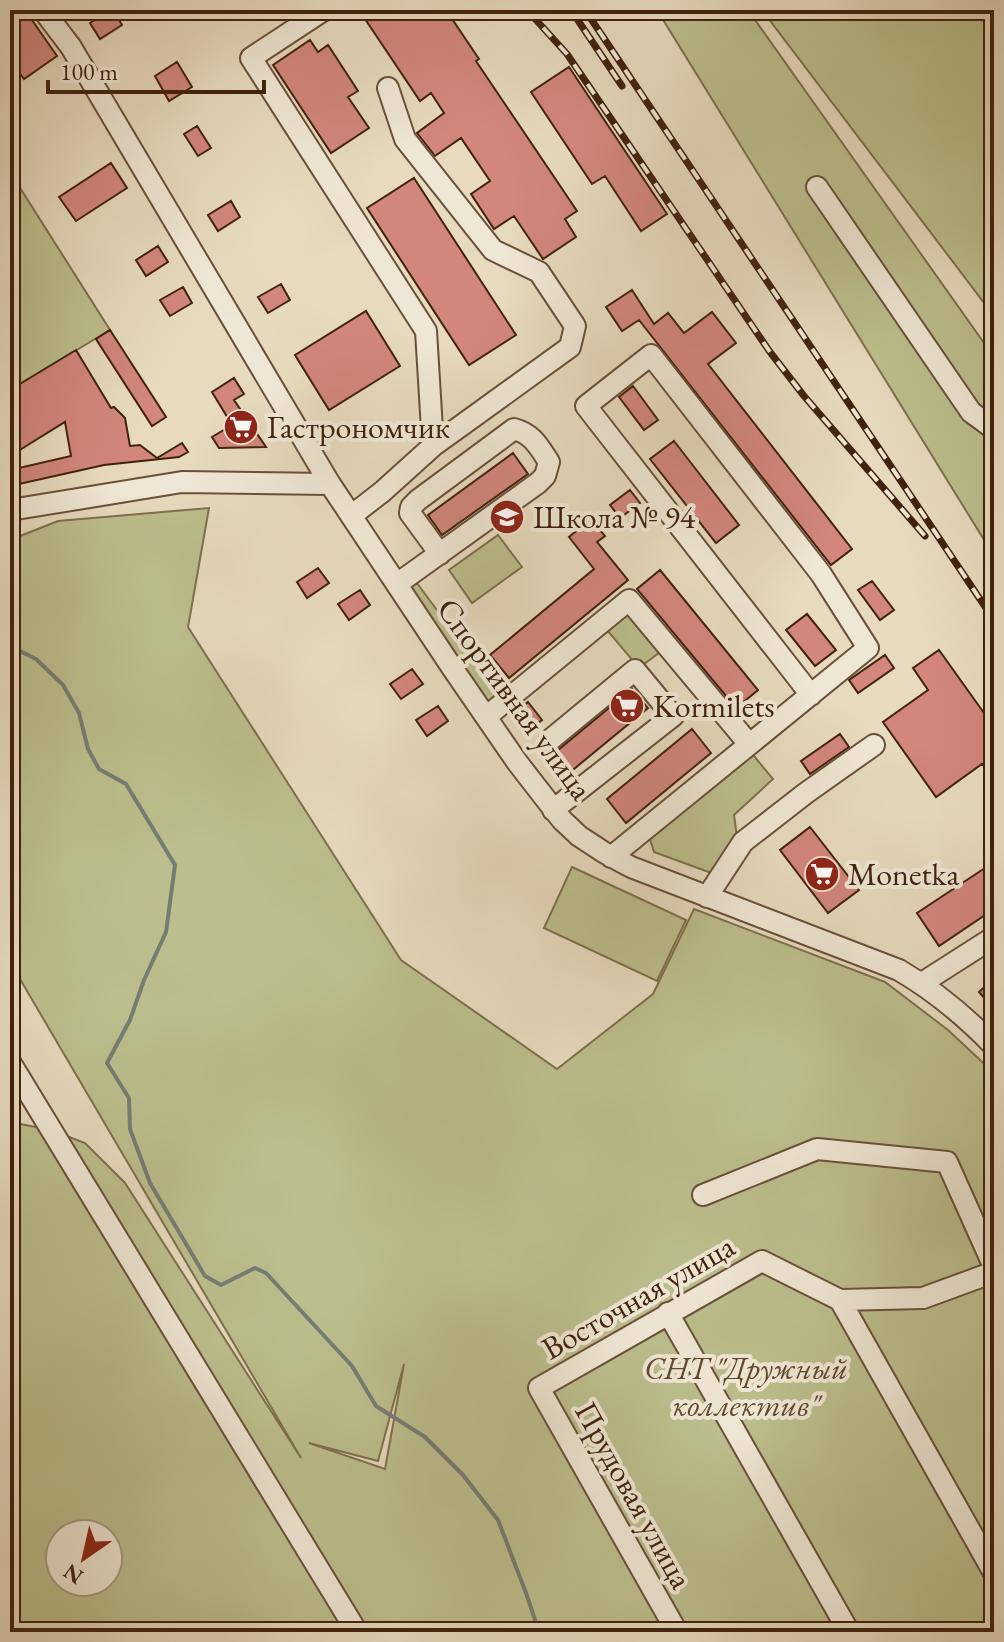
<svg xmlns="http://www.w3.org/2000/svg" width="1004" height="1642" viewBox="0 0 1004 1642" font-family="'EB Garamond',serif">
  <rect width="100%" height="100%" fill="#e7dabe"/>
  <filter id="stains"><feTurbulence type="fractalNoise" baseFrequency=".0025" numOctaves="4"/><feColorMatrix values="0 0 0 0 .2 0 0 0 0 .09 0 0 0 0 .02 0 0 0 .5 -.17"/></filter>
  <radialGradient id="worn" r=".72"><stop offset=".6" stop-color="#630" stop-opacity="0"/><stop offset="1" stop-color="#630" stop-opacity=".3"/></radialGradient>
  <path fill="#bcbe8d" stroke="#7e704e" stroke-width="2" fill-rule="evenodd" d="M657 10H748L994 357V556Z
    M762 10H994V316Z
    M10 172 110 330 10 390Z
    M209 508 188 627 401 960 557 1069 653 994 694 909 885 982 948 1030 994 1073V1632H10V1122L51 1130 85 1143 125 1183 301 1458 10 962V540L58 521ZM404 1364 385 1469 309 1443 378 1461ZM60 1534H108V1582H60Z
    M498 535 522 567 472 603 449 570Z
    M414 579 502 698 487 711 403 586Z
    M631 609 664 649 639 668 606 629Z
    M749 750 773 779 734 815 737 837 714 874 654 852 648 833Z
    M572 867 686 920 657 981 544 928Z"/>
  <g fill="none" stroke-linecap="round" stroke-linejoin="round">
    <path stroke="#757d73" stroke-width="4" d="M10 646 36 659 63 685 79 713 88 749 99 769 126 784 175 865 166 932 144 980 130 1020 107 1063 129 1098 130 1129 150 1183 205 1276 221 1285 255 1268 266 1273 352 1366 376 1406 425 1437 463 1475 498 1520 526 1593 539 1632"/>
  </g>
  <path fill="#d2867c" stroke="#41220e" stroke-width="2" d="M17 10H25L57 56 24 79 10 60 18 52 10 41V15Z
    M111 10H113L122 25 100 39 90 23Z
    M359 10H446L479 59 476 61 577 211 565 219 576 237 543 259 514 216 494 229 471 194 490 181 461 138 435 156 417 133 444 113 431 93 420 101Z
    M310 40 318 52 328 45 358 91 348 97 369 128 331 153 273 65Z
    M177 62 192 87 169 101 155 76Z
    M569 67 667 214 641 231 605 176 592 184 531 92Z
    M197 126 211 148 198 156 184 134Z
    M111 163 127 188 76 221 59 197Z
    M414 178 516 335 469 365 367 208Z
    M231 201 240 217 218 231 208 215Z
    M158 246 168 262 146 276 136 260Z
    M281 284 290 300 268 313 258 297Z
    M183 287 192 303 170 316 160 300Z
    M632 290 654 324 668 313 684 333 712 312 736 343 708 364 852 549 831 565 639 320 622 331 606 307Z
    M366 311 400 366 329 410 295 355Z
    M110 330 166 417 152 426 96 339Z
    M76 350 111 408 114 407 125 418 130 446 140 445 157 458 182 443 188 452 179 457 104 465 10 486V470L71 456 65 422 10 456V390Z
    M234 378 244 394 234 400 266 447 219 448 212 437 232 425 212 392Z
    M633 386 658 420 644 430 619 397Z
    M674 441 739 525 716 543 650 459Z
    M513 453 528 474 442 535 428 515Z
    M630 490 640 503 620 518 610 505Z
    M591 519 605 536 597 542 628 580 509 678 490 655 594 569 569 537Z
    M318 568 329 583 307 598 297 582Z
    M660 570 758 690 736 708 637 589Z
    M872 581 894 610 880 620 858 590Z
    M360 590 370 605 349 620 338 604Z
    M807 614 836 650 815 666 786 630Z
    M939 650 994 727V781L982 764 936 797 883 722 928 690 913 668Z
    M885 655 894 668 858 693 849 680Z
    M412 669 423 684 401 699 390 684Z
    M632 689 648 708 563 778 543 754 558 750Z
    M528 702 542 720 529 730 515 713Z
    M438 706 448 721 427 736 416 720Z
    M692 729 711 753 626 823 607 799Z
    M840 734 849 747 810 774 801 761Z
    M810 827 859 890 828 913 780 850Z
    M994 862V909L939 946 917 913Z
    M994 978V1009L979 992Z"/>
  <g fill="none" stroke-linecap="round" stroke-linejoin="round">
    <g stroke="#6a503a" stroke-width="24">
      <path id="minor" d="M43 10 71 47 330 484 453 669 517 762 562 820 579 836 605 853 631 867 899 970C935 991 965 1016 994 1046
        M324 10 251 58 426 331 433 446
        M817 187 971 412 994 429
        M10 510 182 482 330 484
        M351 516 382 492 433 446 570 347 575 326 539 272 493 250 405 139 388 88
        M397 584 538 483 545 476 549 462C539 447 533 434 514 429L418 500 411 507 410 513 440 554
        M486 717 629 600 749 744
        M550 740 635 670 673 716 553 810
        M611 857 868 648 821 574 651 355 586 406 811 695
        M707 897 743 842 806 793 874 745
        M922 983 994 937
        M10 1062 357 1632
        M703 1195 817 1149 947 1162 994 1267
        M840 1300 994 1573
        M668 1313 849 1632
        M677 1632 539 1388 762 1261 840 1300 923 1298 994 1272"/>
    </g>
    <use href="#minor" stroke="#efe7d5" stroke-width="20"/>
    <g stroke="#41220e" stroke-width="7">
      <path id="rail" d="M527 10 567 54 770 352 804 396 925 536
        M571 10 622 86
        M585 10 994 620"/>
    </g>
    <use href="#rail" stroke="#efe7d5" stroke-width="4" stroke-dasharray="12" stroke-linecap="butt"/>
  </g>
  <defs>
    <g id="supermarket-disc" transform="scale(1.8)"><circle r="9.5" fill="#8f2418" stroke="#efe7d5"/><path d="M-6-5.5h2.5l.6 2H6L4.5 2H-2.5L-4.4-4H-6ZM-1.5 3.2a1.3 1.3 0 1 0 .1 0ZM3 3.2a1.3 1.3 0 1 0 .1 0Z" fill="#fff"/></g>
    <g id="school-disc" transform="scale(1.8)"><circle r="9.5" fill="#8f2418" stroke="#efe7d5"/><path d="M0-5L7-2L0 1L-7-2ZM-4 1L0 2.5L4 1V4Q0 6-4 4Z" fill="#fff"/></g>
  </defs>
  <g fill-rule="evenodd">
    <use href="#supermarket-disc" x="241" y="427"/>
    <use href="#school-disc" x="507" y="517"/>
    <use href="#supermarket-disc" x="627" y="706"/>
    <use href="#supermarket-disc" x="822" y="874"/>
  </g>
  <g text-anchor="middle" stroke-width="8" stroke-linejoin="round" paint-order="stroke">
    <g font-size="32" fill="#41220e" stroke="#efe7d5" text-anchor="start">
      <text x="267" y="438">Гастрономчик</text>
      <text x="533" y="528">Школа № 94</text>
      <text x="653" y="717">Kormilets</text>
      <text x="848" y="885">Monetka</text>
    </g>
    <g font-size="32" fill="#41220e" stroke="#efe7d5">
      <text transform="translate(515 699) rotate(54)" y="11">Спортивная улица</text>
      <text transform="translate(638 1297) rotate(-30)" y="11">Восточная улица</text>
      <text transform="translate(634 1495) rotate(61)" y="11">Прудовая улица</text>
    </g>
    <g font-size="32" font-style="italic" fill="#60492e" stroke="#efe7d5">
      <text x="746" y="1379">СНТ "Дружный<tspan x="746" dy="37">коллектив"</tspan></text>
    </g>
  </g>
  <rect width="1004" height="1642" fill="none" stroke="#e7dabe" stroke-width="40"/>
  <rect x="12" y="12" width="980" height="1618" fill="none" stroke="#41220e" stroke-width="4"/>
  <rect x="20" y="20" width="964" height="1602" fill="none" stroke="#41220e" stroke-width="2"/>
  <g transform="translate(84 1558) rotate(214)"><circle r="38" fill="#efe7d5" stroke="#a99885" stroke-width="2"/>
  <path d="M0-6L14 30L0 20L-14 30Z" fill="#8f2418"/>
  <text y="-12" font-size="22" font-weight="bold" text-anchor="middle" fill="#41220e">N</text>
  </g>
  <path d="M48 80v12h216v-12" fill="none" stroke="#41220e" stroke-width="4"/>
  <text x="60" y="80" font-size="24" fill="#41220e" stroke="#efe7d5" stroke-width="6" paint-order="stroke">100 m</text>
  <rect width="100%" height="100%" filter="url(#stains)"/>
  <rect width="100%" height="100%" fill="url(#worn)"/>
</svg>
